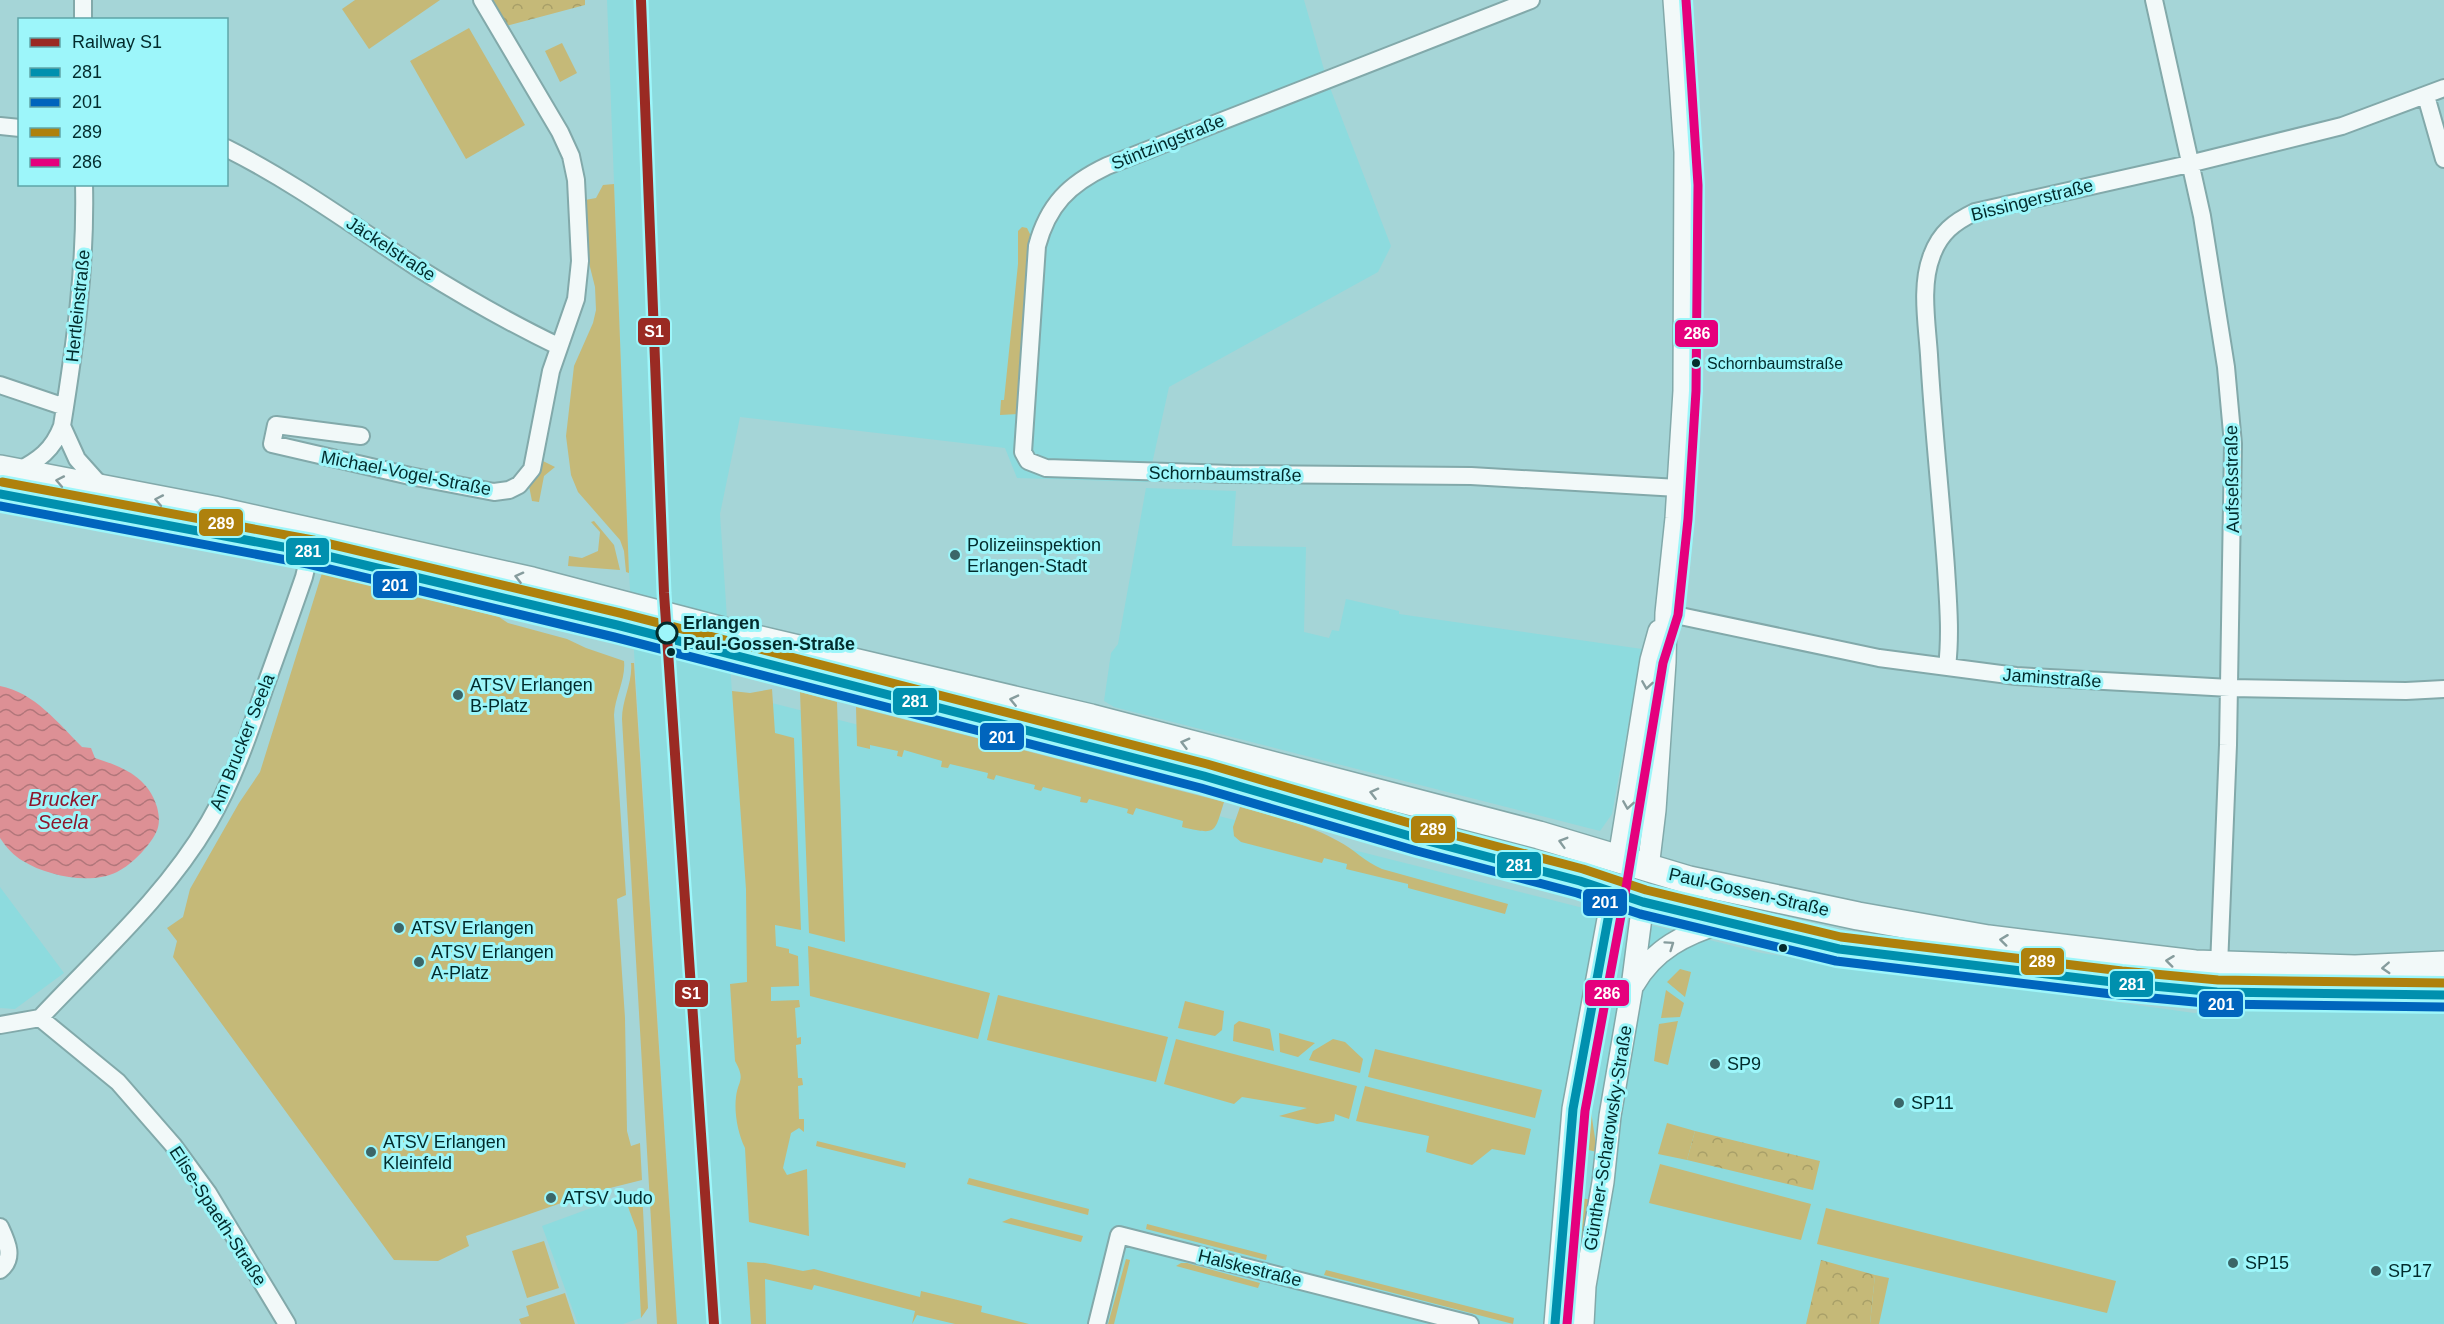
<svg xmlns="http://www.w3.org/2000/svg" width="2444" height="1324" viewBox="0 0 2444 1324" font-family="Arial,sans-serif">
  <defs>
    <pattern id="forest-crowns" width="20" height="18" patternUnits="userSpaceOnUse" patternTransform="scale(1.5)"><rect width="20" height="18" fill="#c5b978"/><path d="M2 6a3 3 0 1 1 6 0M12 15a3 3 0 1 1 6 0" fill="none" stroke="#a89f68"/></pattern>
    <pattern id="water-waves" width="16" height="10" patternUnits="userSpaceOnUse" patternTransform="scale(1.5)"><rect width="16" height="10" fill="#dd9095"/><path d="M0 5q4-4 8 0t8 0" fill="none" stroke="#b1767a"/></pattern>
  </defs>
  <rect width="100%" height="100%" fill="#a5d5d7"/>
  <path fill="#8ddbde" d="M607 0H1304L1327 80 1391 246 1378 272 1169 387 1148 482 1017 478 1005 448 740 417 720 514 732 693 1761 953 2194 1013 2444 983V1324H677L629 573Z
    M1146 488 1236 491 1232 546 1306 547 1304 632 1329 638 1332 630 1339 631 1346 599 1399 611V614L1642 649 1612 814 1600 831 1114 707 1104 701 1111 653 1118 644Z
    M0 887 64 973 15 1009 0 1008Z
    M624 1196 637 1231 641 1318 623 1324H578L542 1226Z"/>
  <path fill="#c5b978" d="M355 0H440L369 49 342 9Z
    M469 28 525 125 466 159 410 61Z
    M562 43 577 73 560 82 545 51Z
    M614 184 629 573 626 572 624 551 620 540 578 492 571 475 566 436 574 366 593 323 596 310 595 287 586 251 585 200 596 198 603 185Z
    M1022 227 1027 228 1030 234 1019 414 1000 415 1001 400H1004L1018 264V231Z
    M541 460 555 467 544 476 539 502 532 501 529 486Z
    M594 521 614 545 620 570 568 566 569 556 582 558 598 551 600 532 591 522Z
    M322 573 499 617 508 623 567 639 586 648 624 661C626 679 615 696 614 715L626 895 617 899 625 1018 627 1131 631 1146 640 1143 642 1180 590 1193 466 1236 469 1246 438 1261 394 1260 173 957 177 941 167 928 183 917 190 889 239 803 260 772Z
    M631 663H634L677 1324H657L622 719C622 699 633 682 631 663Z
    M772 689 775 733 794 738 801 930 775 925 776 946 789 949V953L798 956 799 986 771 987V1001L799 1000 800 1007 795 1008 797 1038 801 1037V1044L796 1045 798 1078H802L803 1085 798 1086 799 1119H804V1132L799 1128 791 1133 783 1168 787 1175 807 1169 809 1236 749 1222 745 1148C738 1134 734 1113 736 1097 738 1080 746 1081 735 1061L730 984 747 982 746 889 732 691 750 693Z
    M800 692 837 702 845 942 809 933Z
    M856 707 1224 802C1214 834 1217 835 1182 827L1183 821 1136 808 1133 815 1127 813 1128 809 1089 799 1087 803 1080 802 1081 797 1043 787 1041 791 1034 789 1035 785 996 775 994 780 987 778 988 773 950 764 948 768 941 767 942 761 904 750 902 757 897 756 898 751 870 745V749L857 746Z
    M1097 729 1577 854 1575 861 1095 740Z
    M1240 807C1273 816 1308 824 1338 841 1354 849 1365 862 1382 869L1508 904 1505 914 1408 888V884L1346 869 1347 864 1324 858 1322 863 1241 842 1234 836 1233 827Z
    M1615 933 1621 935 1620 941 1591 1111 1597 1152 1580 1148 1581 1129Z
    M808 946 990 993 978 1039 810 996Z
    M1680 969 1691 972 1685 997 1667 982Z
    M1666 990 1684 1003 1680 1017 1661 1018Z
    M998 995 1168 1037 1156 1082 987 1040Z
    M1185 1001 1224 1011 1222 1030 1215 1036 1178 1028Z
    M1239 1021 1270 1029 1274 1051 1233 1041 1234 1025Z
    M1678 1021 1668 1065 1654 1061 1659 1024Z
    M1279 1033 1315 1043 1298 1057 1280 1052Z
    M1176 1039 1357 1086 1349 1119 1335 1114 1334 1121 1317 1124 1279 1116 1307 1108 1242 1097 1234 1104 1164 1084Z
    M1333 1039 1345 1042 1363 1059 1360 1073 1309 1060 1313 1051Z
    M1375 1049 1542 1090 1535 1118 1368 1077Z
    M1365 1086 1531 1129 1525 1155 1492 1149 1472 1165 1426 1152 1429 1136 1356 1121Z
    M1667 1123 1695 1131 1687 1160 1658 1154Z
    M817 1141 906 1163 905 1168 816 1146Z
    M1660 1164 1811 1204 1801 1240 1649 1203Z
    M969 1178 1089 1209 1088 1215 967 1184Z
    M642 1190 648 1308 641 1318 637 1231 624 1196Z
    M1577 1197 1591 1200 1580 1264H1578L1574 1238Z
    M1826 1208 2116 1281 2107 1313 1817 1244Z
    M1011 1218 1083 1236 1081 1242 1002 1222Z
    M1147 1224 1267 1255 1266 1260 1146 1229Z
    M544 1241 559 1288 527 1298 512 1251Z
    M1126 1259 1130 1260 1114 1324H1108Z
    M747 1262 765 1263 803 1271 814 1269 920 1297 921 1291 982 1306 981 1312 1029 1324H955L917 1315 912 1324 915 1311 814 1285 812 1290 765 1279 766 1324H751Z
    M1181 1263H1187L1260 1283 1258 1288 1176 1266Z
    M1326 1270 1514 1318 1513 1324 1324 1275Z
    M1875 1275 1889 1278 1879 1324H1870Z
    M565 1293 575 1324H521L519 1319 529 1316 526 1306Z"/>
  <path fill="url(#forest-crowns)" d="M489 0H585V5L506 26Z
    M1695 1131 1820 1161 1813 1190 1687 1160Z
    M1821 1260 1875 1275 1870 1324H1806Z"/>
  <path fill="url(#water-waves)" d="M0 686C34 692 59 724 82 747L91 748 95 758C123 767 148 777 157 807 161 823 159 831 148 845 139 856 130 865 117 872 91 885 47 876 23 861 14 856 6 847 0 838Z"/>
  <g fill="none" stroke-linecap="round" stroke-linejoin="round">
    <g stroke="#82a9aa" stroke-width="20">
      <path id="minor" d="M83 0V20
        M1531 0 1107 166C1069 184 1048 205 1037 246L1023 452 1028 461 1046 468 1231 474 1471 476 1678 488
        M2154 0 2202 216 2226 367 2233 444 2228 745 2219 966
        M2426 96 2444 159
        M0 126 20 128
        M226 148C294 182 355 227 418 268 463 296 510 323 558 346
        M0 385 65 407
        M62 426 77 459 102 487
        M361 436 276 425 272 444 410 476 494 492 509 490 519 485 532 469 551 371 576 299 580 261 576 180 571 156 560 132 482 0
        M16 472C39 460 53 450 62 426 75 345 86 267 84 184
        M1666 613 1879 658 2016 676 2230 688 2406 691 2444 689
        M1947 667C1951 634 1948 601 1946 568 1941 497 1933 426 1929 355 1927 324 1920 285 1932 255 1940 233 1954 222 1975 212L2189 164 2342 126 2444 88
        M40 1018C99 955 165 897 209 822 234 779 250 731 266 684 279 648 292 612 304 577L310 552
        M0 1025 40 1018 118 1082 173 1145 208 1193 287 1324
        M0 1227C7 1242 15 1258 0 1270
        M1097 1324 1119 1235 1470 1324"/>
    </g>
    <g stroke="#82a9aa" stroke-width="24">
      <path id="tertiary" d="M1619 858 1651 660 1659 631
        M1648 868 1655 810 1665 662 1666 613 1676 518 1684 391 1685 152 1674 0
        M1634 984C1654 949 1685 934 1723 922
        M1555 1324 1573 1109 1613 892
        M1583 1324 1585 1286 1603 1182 1610 1116 1632 987 1643 902"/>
    </g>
    <g stroke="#82a9aa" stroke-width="30">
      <path id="primary" d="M0 469 214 510 532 581 731 633 1091 718 1539 835 1689 880 1858 916 1988 939 2195 964 2355 969 2444 965
        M0 494 310 552 617 625 1204 776 1420 839 1580 881 1643 902 1839 949 2121 983 2217 992 2444 995"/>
    </g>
    <use href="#minor" stroke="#f2f9f9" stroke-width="16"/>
    <use href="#tertiary" stroke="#f2f9f9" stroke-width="21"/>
    <use href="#primary" stroke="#f2f9f9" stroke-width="27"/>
    <g stroke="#9df6fa" stroke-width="14">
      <path id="bus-1" d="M0 494 310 552 617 625 1204 776 1420 839 1580 881 1643 902 1839 949 2121 983 2217 992 2444 995
        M1555 1324 1573 1109 1613 892"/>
    </g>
    <g stroke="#9df6fa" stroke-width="14">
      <path id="bus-2" d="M0 506 308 564 614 637 1201 788 1417 851 1577 893 1640 914 1836 961 2120 995 2216 1004 2444 1007"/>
    </g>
    <g stroke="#9df6fa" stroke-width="14">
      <path id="bus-3" d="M2 482 313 540 620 613 1207 764 1423 827 1583 869 1646 890 1841 937 2122 971 2218 980 2444 983"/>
    </g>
    <g stroke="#9df6fa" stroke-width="14">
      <path id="bus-4" d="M1567 1324 1585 1111 1625 894 1663 663 1678 615 1688 519 1696 391 1698 185 1686 0"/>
    </g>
    <use href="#bus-1" stroke="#0090ae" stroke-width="9"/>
    <use href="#bus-2" stroke="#0065bd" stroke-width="9"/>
    <use href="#bus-3" stroke="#ae810d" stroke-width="9"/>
    <use href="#bus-4" stroke="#e5007d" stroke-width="9"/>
    <g stroke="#9df6fa" stroke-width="15">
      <path id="rail-1" d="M641 0 664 593 714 1324"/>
    </g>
    <use href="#rail-1" stroke="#9a2a23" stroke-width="10"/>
  </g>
  <defs><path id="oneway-chevron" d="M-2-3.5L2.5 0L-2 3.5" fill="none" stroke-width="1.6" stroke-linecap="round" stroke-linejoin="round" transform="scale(1.5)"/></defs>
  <g stroke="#869c9d">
    <use href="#oneway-chevron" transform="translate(60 481) rotate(-169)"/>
    <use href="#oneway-chevron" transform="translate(159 500) rotate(-169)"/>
    <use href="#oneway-chevron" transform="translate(519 577) rotate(-166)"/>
    <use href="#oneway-chevron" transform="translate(1647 685) rotate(99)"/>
    <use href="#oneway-chevron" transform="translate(1014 700) rotate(-167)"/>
    <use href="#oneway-chevron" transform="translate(1185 743) rotate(-165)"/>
    <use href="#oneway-chevron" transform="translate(1374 793) rotate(-166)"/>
    <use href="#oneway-chevron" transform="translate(1628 805) rotate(99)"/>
    <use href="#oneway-chevron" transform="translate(1563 842) rotate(-164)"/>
    <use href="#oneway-chevron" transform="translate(2004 940) rotate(-173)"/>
    <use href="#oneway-chevron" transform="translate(1670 945) rotate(-35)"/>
    <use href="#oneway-chevron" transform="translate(2170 961) rotate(-173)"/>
    <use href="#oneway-chevron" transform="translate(2386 968) rotate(177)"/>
  </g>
  <g fill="#022b2c" stroke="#9df6fa" stroke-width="2">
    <circle cx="1696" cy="363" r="5"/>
    <circle cx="671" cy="652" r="5"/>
    <circle cx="1783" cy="948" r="5"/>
  </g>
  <g fill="#3b6668" stroke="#9df6fa" stroke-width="2">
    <circle cx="955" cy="555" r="6"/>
    <circle cx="458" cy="695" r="6"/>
    <circle cx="399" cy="928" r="6"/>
    <circle cx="419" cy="962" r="6"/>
    <circle cx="1715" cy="1064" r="6"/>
    <circle cx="1899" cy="1103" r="6"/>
    <circle cx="371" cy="1152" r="6"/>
    <circle cx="551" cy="1198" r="6"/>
    <circle cx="2233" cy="1263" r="6"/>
    <circle cx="2376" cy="1271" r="6"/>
  </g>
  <circle fill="#9df6fa" stroke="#022b2c" stroke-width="3" cx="667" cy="633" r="10"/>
  <g text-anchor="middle" stroke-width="6" stroke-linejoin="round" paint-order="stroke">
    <g font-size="16" fill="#022b2c" stroke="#9df6fa" text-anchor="start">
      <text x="1707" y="369">Schornbaumstraße</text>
    </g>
    <g font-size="18" fill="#022b2c" stroke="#9df6fa">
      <text transform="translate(1168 142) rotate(-22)" y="6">Stintzingstraße</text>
      <text transform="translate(2032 200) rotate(-14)" y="6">Bissingerstraße</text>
      <text transform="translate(391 249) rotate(33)" y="6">Jäckelstraße</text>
      <text transform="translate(78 306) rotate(-84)" y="6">Hertleinstraße</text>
      <text transform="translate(406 473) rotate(11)" y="6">Michael-Vogel-Straße</text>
      <text transform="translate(1225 474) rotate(1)" y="6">Schornbaumstraße</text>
      <text transform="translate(2232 479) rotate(-91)" y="6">Aufseßstraße</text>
      <text transform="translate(2052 678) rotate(4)" y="6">Jaminstraße</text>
      <text transform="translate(242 742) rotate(-68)" y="6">Am Brucker Seela</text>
      <text transform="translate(1749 892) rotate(13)" y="6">Paul-Gossen-Straße</text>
      <text transform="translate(1608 1138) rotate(-81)" y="6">Günther-Scharowsky-Straße</text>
      <text transform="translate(218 1216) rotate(57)" y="6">Elise-Spaeth-Straße</text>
      <text transform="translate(1250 1268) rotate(14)" y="6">Halskestraße</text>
    </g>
    <g font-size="18" fill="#022b2c" stroke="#9df6fa" text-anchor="start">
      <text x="967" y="551">Polizeiinspektion<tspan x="967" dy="21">Erlangen-Stadt</tspan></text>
      <text x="470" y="691">ATSV Erlangen<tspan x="470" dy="21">B-Platz</tspan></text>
      <text x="411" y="934">ATSV Erlangen</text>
      <text x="431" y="958">ATSV Erlangen<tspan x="431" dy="21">A-Platz</tspan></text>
      <text x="1727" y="1070">SP9</text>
      <text x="1911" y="1109">SP11</text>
      <text x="383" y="1148">ATSV Erlangen<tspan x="383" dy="21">Kleinfeld</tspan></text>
      <text x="563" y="1204">ATSV Judo</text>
      <text x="2245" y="1269">SP15</text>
      <text x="2388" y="1277">SP17</text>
    </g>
    <g font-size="18" font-weight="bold" fill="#022b2c" stroke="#9df6fa" text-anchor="start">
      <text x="683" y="629">Erlangen<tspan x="683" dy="21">Paul-Gossen-Straße</tspan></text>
    </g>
    <g font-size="20" font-style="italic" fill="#8f172b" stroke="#9df6fa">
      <text x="63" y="806">Brucker<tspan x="63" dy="23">Seela</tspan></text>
    </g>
  </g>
  <g stroke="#9df6fa" stroke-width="2">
    <rect x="637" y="317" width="34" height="29" rx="6" fill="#9a2a23"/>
    <rect x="1674" y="319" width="45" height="29" rx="6" fill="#e5007d"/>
    <rect x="198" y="508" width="46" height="29" rx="6" fill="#ae810d"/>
    <rect x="285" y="537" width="45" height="29" rx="6" fill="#0090ae"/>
    <rect x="372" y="570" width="46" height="29" rx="6" fill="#0065bd"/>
    <rect x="892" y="687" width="46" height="29" rx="6" fill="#0090ae"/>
    <rect x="979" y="722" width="46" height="29" rx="6" fill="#0065bd"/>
    <rect x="1410" y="815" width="46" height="29" rx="6" fill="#ae810d"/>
    <rect x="1496" y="851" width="46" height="28" rx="6" fill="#0090ae"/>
    <rect x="1582" y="888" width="46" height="29" rx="6" fill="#0065bd"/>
    <rect x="2020" y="947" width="45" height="29" rx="6" fill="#ae810d"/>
    <rect x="2109" y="970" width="45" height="28" rx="6" fill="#0090ae"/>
    <rect x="1584" y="979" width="46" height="28" rx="6" fill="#e5007d"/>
    <rect x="674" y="979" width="35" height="29" rx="6" fill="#9a2a23"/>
    <rect x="2198" y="990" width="46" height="28" rx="6" fill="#0065bd"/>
  </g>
  <g font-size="16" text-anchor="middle" font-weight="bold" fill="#fff">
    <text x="654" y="337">S1</text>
    <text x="1697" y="339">286</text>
    <text x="221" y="529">289</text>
    <text x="308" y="557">281</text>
    <text x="395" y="591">201</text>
    <text x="915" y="707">281</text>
    <text x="1002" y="743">201</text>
    <text x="1433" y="835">289</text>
    <text x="1519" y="871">281</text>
    <text x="1605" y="908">201</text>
    <text x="2042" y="967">289</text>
    <text x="2132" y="990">281</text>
    <text x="1607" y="999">286</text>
    <text x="691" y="999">S1</text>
    <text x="2221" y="1010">201</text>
  </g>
  <rect x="18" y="18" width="210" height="168" fill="#9df6fa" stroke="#5fa5a8" stroke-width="1.5"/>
  <rect x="30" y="38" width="30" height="9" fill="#9a2a23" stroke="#5fa5a8" stroke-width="1.5"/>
  <text x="72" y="48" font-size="18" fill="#022b2c">Railway S1</text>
  <rect x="30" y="68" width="30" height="9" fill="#0090ae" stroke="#5fa5a8" stroke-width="1.5"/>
  <text x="72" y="78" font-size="18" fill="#022b2c">281</text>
  <rect x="30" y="98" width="30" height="9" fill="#0065bd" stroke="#5fa5a8" stroke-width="1.5"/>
  <text x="72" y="108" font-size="18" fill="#022b2c">201</text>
  <rect x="30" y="128" width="30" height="9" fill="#ae810d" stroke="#5fa5a8" stroke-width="1.5"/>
  <text x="72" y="138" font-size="18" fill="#022b2c">289</text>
  <rect x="30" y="158" width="30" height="9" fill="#e5007d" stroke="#5fa5a8" stroke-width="1.5"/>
  <text x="72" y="168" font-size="18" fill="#022b2c">286</text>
</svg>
